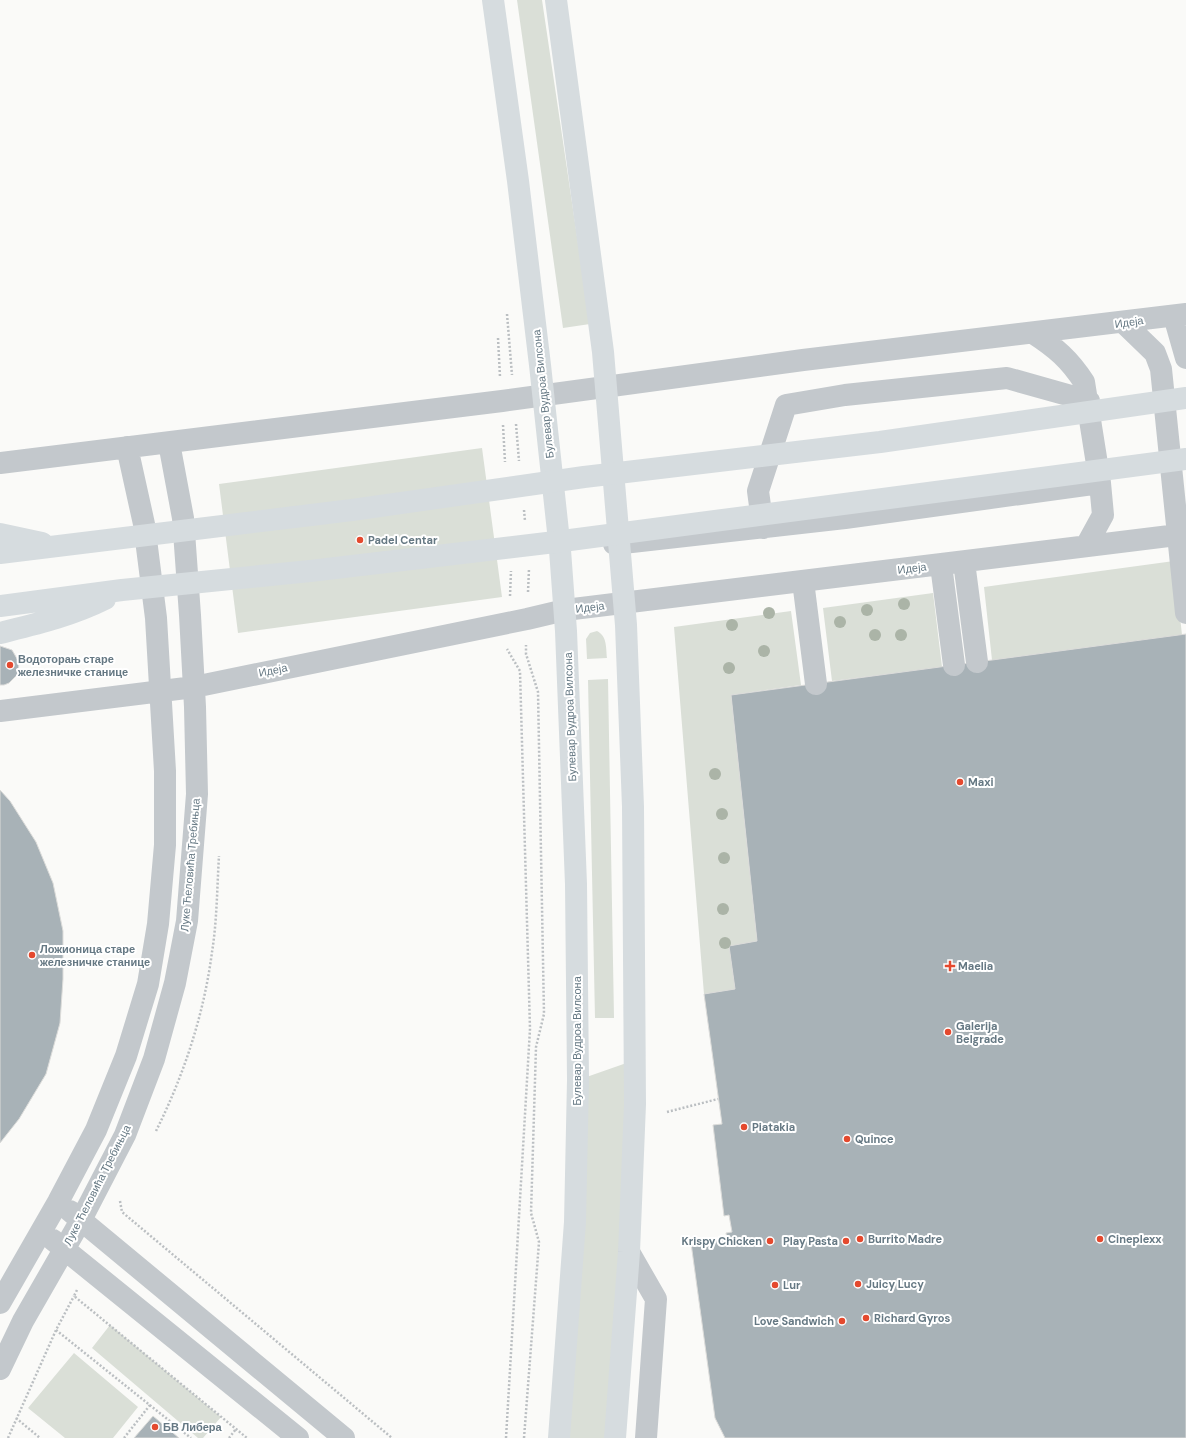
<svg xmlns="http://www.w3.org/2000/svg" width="1186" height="1438" viewBox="0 0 1186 1438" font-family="'DM Sans',sans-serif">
  <rect width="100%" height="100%" fill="#fafaf8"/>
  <path fill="#dadfd7" d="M517 0H542L590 324 563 328Z
    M482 448 502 597 238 633 219 484Z
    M1174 561 1182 635 992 660 984 587Z
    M933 593 942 667 832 681 823 608Z
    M791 611 801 685 731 695 757 941 729 946 735 989 704 994 674 627Z
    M597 631C607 636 606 647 607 658L587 659 586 639 590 633Z
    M608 679 614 1018H595L588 680Z
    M635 1060 615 1438H559L578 1080Z
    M110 1325 221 1417 203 1438H198L92 1348Z
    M74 1353 138 1407 113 1438H65L28 1408Z"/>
  <path fill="#a8b2b7" stroke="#dcdcda" d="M1186 634V1438H725L715 1418 691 1243 727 1238 726 1233 732 1232 729 1215 724 1216 713 1125 722 1124 704 994 735 989 729 946 757 941 731 695Z
    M0 646 12 650 19 662 18 674 9 683 4 685H0Z
    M0 790 10 801 36 842 53 883 63 931V979L60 1023 46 1074 19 1119 0 1143Z
    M153 1416 179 1438H134Z"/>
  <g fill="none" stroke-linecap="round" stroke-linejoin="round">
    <path stroke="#bbbfc2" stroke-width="2.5" stroke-dasharray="2 2" stroke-linecap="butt" d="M507 314 512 375
      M498 338 500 377
      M516 424 519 461
      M503 425 505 462
      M524 510 525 521
      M528 592 529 569
      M510 596 511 571
      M667 1112 718 1099
      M156 1131C184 1075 204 1014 212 952 217 921 217 888 219 856
      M120 1201 122 1212 392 1438
      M77 1290 74 1296 247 1438
      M56 1330 191 1438
      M16 1418 40 1438
      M8 1438 56 1330 74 1296
      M124 1438 150 1405
      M229 1438 236 1429
      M506 1438 530 1029 520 671 507 649
      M524 1438 539 1242 531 1213 536 1047 544 1014 538 692 526 654V645"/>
    <path stroke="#c3c8cc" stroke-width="22" d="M1174 316 1186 358
      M1124 323 1155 353 1161 369 1186 613
      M1033 333C1056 348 1069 359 1084 382L1100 483 1103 515 1086 546
      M0 463 502 401 803 360 1186 314
      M763 528 758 491 786 405 845 395 1007 378 1089 401
      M614 544 845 518 1100 483
      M964 562 977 662
      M941 565 954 665
      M803 581 816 684
      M0 711 194 687 527 619 565 610 1186 534
      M70 1211 344 1438
      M53 1240 298 1438
      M629 1252 656 1299 646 1438
      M0 1303 58 1202 96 1130 126 1056 148 984 158 924 165 845V771L156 618 144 524 127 447
      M0 1369 23 1321 81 1220 125 1135 154 1059 175 983 187 921 197 794 195 707 190 615 183 518 169 443"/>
    <path stroke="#d6dcdf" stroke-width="22" d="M493 0 518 181 540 365 560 550 566 631 576 884 578 1080 575 1222 559 1438
      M556 0 603 352 626 625 633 807 635 1104 629 1252 615 1438"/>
    <path stroke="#d6dcdf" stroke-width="22" d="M0 534 42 543
      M0 553 352 510 584 477 880 442 1186 398
      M0 606 122 590 310 571 555 542 1186 459
      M0 633C36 624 71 616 105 599"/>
  </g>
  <g fill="#abb4a7">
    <circle cx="904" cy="604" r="6"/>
    <circle cx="867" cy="610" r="6"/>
    <circle cx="769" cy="613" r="6"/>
    <circle cx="840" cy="622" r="6"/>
    <circle cx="732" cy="625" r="6"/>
    <circle cx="875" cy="635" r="6"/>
    <circle cx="901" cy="635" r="6"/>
    <circle cx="764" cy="651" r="6"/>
    <circle cx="729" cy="668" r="6"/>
    <circle cx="715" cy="774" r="6"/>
    <circle cx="722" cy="814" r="6"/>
    <circle cx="724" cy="858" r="6"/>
    <circle cx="723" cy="909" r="6"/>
    <circle cx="725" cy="943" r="6"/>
  </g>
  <g fill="#e4492e" stroke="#fff" stroke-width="1.5">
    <circle cx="360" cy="540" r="4"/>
    <circle cx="10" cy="665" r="4"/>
    <circle cx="960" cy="782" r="4"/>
    <circle cx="32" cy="955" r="4"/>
    <path d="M948 960h4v4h4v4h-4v4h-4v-4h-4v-4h4z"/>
    <circle cx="948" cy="1032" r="4"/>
    <circle cx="744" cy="1127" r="4"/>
    <circle cx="847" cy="1139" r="4"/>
    <circle cx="860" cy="1239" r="4"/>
    <circle cx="1100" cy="1239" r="4"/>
    <circle cx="770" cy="1241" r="4"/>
    <circle cx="846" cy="1241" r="4"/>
    <circle cx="858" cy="1284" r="4"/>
    <circle cx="775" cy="1285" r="4"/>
    <circle cx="866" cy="1318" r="4"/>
    <circle cx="842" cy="1321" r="4"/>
    <circle cx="155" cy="1427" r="4"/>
  </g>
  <g text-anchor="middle" stroke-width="4" stroke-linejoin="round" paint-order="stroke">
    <g font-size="11" fill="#657883" stroke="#fff">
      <text transform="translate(1129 322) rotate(-8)" y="4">Идеја</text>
      <text transform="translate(543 394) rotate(-96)" y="4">Булевар Вудроа Вилсона</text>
      <text transform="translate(912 568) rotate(-7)" y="4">Идеја</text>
      <text transform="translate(590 607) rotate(-7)" y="4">Идеја</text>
      <text transform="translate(273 670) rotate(-11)" y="4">Идеја</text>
      <text transform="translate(570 717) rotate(-92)" y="4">Булевар Вудроа Вилсона</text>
      <text transform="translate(190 865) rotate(-85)" y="4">Луке Ћеловића Требињца</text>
      <text transform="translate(577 1041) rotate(-90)" y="4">Булевар Вудроа Вилсона</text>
      <text transform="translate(97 1185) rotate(-63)" y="4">Луке Ћеловића Требињца</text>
    </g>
    <g font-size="11" font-weight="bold" fill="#657883" stroke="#fff" text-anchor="start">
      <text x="368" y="544">Padel Centar</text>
      <text x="18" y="663">Водоторањ старе<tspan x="18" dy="13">железничке станице</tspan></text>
      <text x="968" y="786">Maxi</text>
      <text x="40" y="953">Ложионица старе<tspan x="40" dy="13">железничке станице</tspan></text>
      <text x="958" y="970">Maelia</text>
      <text x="956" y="1030">Galerija<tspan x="956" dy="13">Belgrade</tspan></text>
      <text x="752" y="1131">Piatakia</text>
      <text x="855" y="1143">Quince</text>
      <text x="868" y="1243">Burrito Madre</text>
      <text x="1108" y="1243">Cineplexx</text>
      <text x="762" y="1245" text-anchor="end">Krispy Chicken</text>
      <text x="838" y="1245" text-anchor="end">Play Pasta</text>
      <text x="866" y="1288">Juicy Lucy</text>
      <text x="783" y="1289">Lur</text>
      <text x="874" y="1322">Richard Gyros</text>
      <text x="834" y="1325" text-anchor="end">Love Sandwich</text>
      <text x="163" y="1431">БВ Либера</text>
    </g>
  </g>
</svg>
